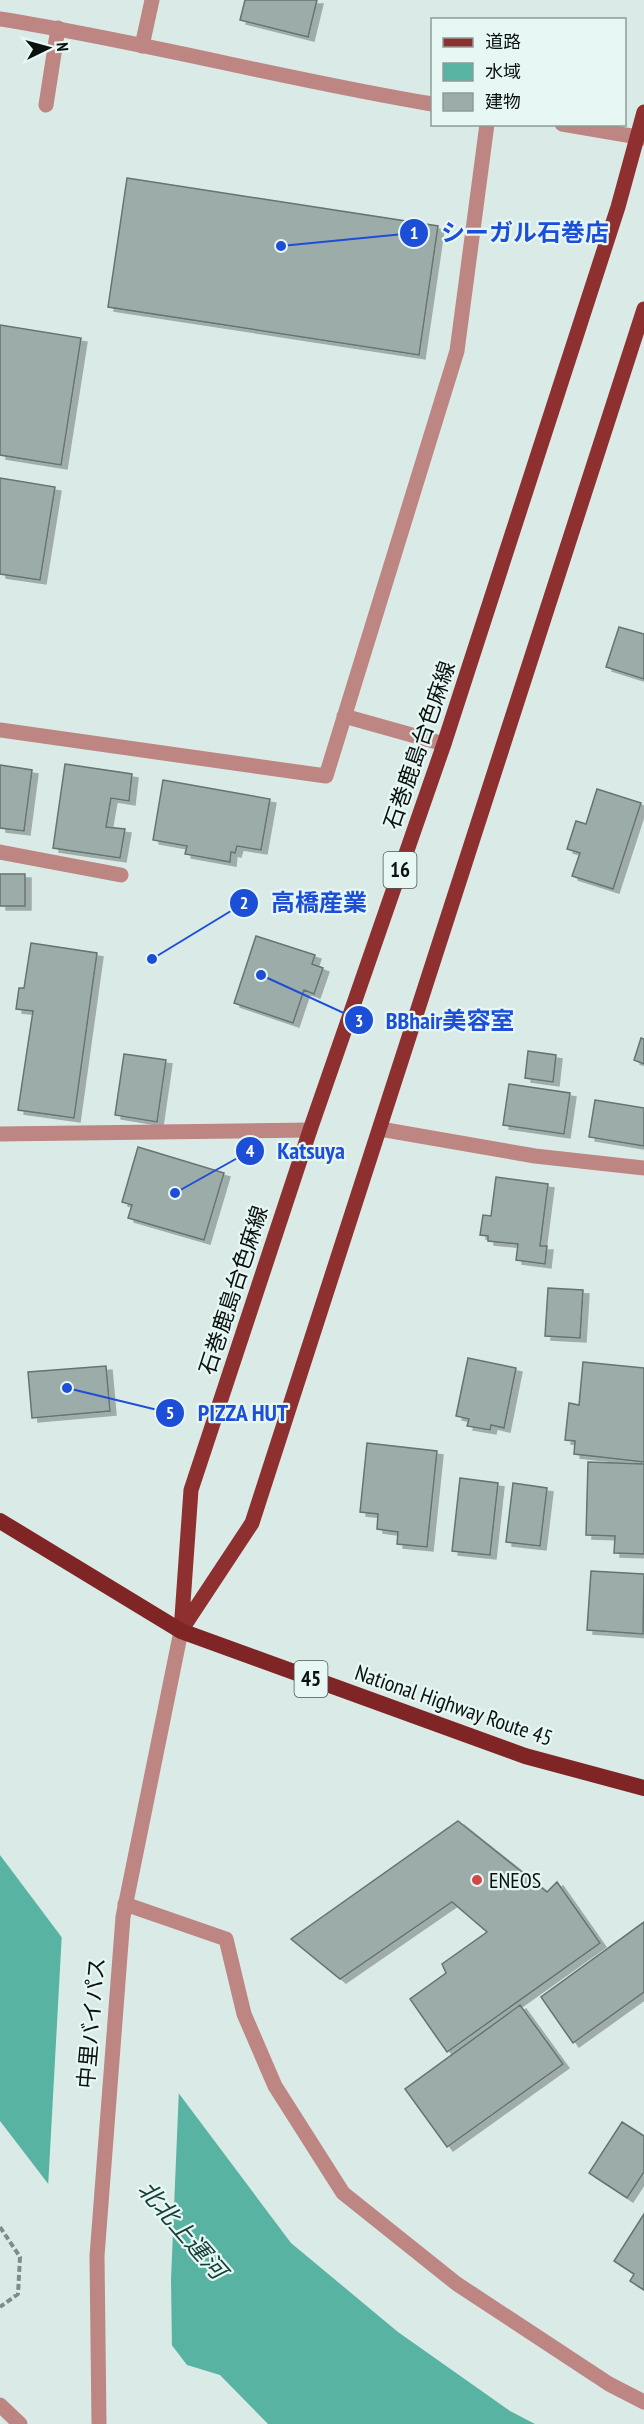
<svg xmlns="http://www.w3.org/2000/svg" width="644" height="2424" viewBox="0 0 644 2424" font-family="'PT Sans Narrow','Noto Sans JP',sans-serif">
  <defs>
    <filter id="shadow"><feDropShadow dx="6" dy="4" stdDeviation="0" flood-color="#0004"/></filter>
  </defs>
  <rect width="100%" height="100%" fill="#daebe7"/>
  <path fill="#59b3a2" d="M0 1855 291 2243 398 2332 510 2411 535 2424H268L220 2375 187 2365 0 2121Z"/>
  <path fill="#daebe7" d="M62 1932 179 2088 171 2279 172 2350 48 2188Z"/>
  <path fill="#9caca8" stroke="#657470" stroke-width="1.5" filter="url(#shadow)" d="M245 0H317L308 37 240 20Z
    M127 178 438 226 419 355 108 307Z
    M0 325 81 338 61 465 0 455Z
    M0 478 55 487 40 580 0 574Z
    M619 627 644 634V679L606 667Z
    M65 764 132 774 129 801 111 798 106 827 125 829 120 858 53 848Z
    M0 765 32 770 24 831 0 828Z
    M163 780 270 799 261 850 237 846 235 853 231 852 230 862 185 854 187 846 153 840Z
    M597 789 641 803 613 889 572 876 580 853 567 849 576 821 586 824Z
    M0 874H25V906H0Z
    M256 936 315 955 312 964 323 968 314 994 304 990 293 1023 234 1003Z
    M31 943 97 953 74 1118 18 1110 33 1011 16 1009 19 988H24Z
    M641 1038 644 1039V1064L634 1060Z
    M528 1051 556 1055 553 1082 525 1078Z
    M124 1054 166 1060 157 1122 115 1115Z
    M509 1084 570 1093 564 1134 503 1125Z
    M595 1100 644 1108V1146L589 1137Z
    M138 1147 224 1173 204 1240 128 1218 132 1205 122 1202Z
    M496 1177 548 1184 540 1246H547L545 1264 516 1260 518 1244 488 1241V1236L480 1235 483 1215 491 1216Z
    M548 1288 583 1290 580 1338 545 1336Z
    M468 1358 516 1368 504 1428 491 1425 490 1430 467 1426 469 1419 456 1416Z
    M583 1362 644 1368V1462L574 1454 575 1441 565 1440 569 1403 579 1405Z
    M106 1366 110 1411 32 1418 28 1372Z
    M367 1443 437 1451 427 1547 397 1544 398 1532 377 1529 378 1514 360 1512Z
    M588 1462 644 1464V1554L614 1553 615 1536 586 1535Z
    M460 1478 498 1483 490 1555 452 1551Z
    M513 1483 547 1488 540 1546 506 1542Z
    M591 1571 644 1574 643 1634 587 1630Z
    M458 1821 547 1892 557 1882 600 1943 447 2052 410 1999 446 1973 442 1964 487 1932 452 1902 340 1979 291 1939Z
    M644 1922V1992L573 2043 541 1997Z
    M520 2005 563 2064 447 2147 405 2089Z
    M622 2122 644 2136V2172L627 2198 589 2173Z
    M644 2214V2290L630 2281 634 2274 614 2261Z"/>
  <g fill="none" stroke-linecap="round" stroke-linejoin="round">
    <path stroke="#808c89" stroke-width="4" stroke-dasharray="6 3" stroke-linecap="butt" d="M0 2227 20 2257 18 2294 0 2307"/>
    <path stroke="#bd8682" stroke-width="15" d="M142 46 152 0
      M46 105 58 28
      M344 716 444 744
      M0 730 326 776 457 351 487 124"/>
    <path stroke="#bd8682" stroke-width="15" d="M0 19C145 42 288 80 432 104
      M562 124 644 138
      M0 852 121 875
      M380 1129 535 1156 644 1168
      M0 1134 310 1130
      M125 1904 226 1939 244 2014 275 2086 343 2193 457 2284 609 2384 644 2402
      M0 2405 20 2424"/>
    <path stroke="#bd8682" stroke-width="15" d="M99 2424 97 2256 123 1917 181 1631"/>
    <path stroke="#8e3030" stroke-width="15" d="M182 1629 252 1523 644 309
      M181 1631 191 1490 310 1130 444 744 618 207 644 112"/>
    <path stroke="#7f2526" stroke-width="16" d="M0 1521 181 1631 525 1756 644 1788"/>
  </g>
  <circle fill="#d64647" stroke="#e7f8f4" stroke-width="2" cx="477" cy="1880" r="6"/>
  <g text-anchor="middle" stroke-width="4.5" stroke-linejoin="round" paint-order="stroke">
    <g fill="#e7f8f4" stroke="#4d5654" stroke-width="1.5">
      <rect x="383.5" y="852" width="33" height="36" rx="4.5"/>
      <rect x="294.5" y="1661" width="33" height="36" rx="4.5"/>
    </g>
    <g font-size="21" font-weight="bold" fill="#0b110f">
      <text x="400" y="877">16</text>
      <text x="311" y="1686">45</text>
    </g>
    <g font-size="22" fill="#0b110f" stroke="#e7f8f4">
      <text transform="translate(419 745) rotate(-71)" y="8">石巻鹿島台色麻線</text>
      <text transform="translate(233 1290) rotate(-72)" y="8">石巻鹿島台色麻線</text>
      <text transform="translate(454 1705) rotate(19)" y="8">National Highway Route 45</text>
      <text transform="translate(91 2023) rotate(-85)" y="8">中里バイパス</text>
    </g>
    <g font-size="22" fill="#0b110f" stroke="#e7f8f4" text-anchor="start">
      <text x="489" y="1888">ENEOS</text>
    </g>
    <g font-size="24" font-style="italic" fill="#143e37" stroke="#e7f8f4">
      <text transform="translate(182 2230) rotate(49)" y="8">北北上運河</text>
    </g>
  </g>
  <path fill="none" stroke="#1d4ed8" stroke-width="2" d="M281 246L414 233M152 959L244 903M261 975L359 1020M175 1193L250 1151M67 1388L170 1413"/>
  <g fill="#1d4ed8" stroke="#e7f8f4" stroke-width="2">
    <circle cx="281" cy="246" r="6"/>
    <circle cx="152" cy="959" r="6"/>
    <circle cx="261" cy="975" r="6"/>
    <circle cx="175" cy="1193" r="6"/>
    <circle cx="67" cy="1388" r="6"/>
    <circle cx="414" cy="233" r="15"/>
    <circle cx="244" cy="903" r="15"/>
    <circle cx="359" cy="1020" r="15"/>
    <circle cx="250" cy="1151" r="15"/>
    <circle cx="170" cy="1413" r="15"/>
  </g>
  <g font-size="18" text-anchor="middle" font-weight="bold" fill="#fff">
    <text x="414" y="239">1</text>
    <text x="244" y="909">2</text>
    <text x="359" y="1027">3</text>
    <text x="250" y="1157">4</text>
    <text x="170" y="1419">5</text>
  </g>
  <g font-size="24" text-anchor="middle" font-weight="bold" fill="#1d4ed8" stroke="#e7f8f4" stroke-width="4.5" stroke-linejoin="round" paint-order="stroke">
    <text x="525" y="241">シーガル石巻店</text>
    <text x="319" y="911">高橋産業</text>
    <text x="450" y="1029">BBhair美容室</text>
    <text x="311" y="1159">Katsuya</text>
    <text x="243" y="1421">PIZZA HUT</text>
  </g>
  <rect x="431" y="18" width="195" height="108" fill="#e7f8f4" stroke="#8f9c98" stroke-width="1.5"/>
  <rect x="443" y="38" width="30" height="9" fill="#8e3030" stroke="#8f9c98" stroke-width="1.5"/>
  <text x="485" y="48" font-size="18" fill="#0b110f">道路</text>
  <rect x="443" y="63" width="30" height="18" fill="#59b3a2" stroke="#8f9c98" stroke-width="1.5"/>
  <text x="485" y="78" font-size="18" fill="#0b110f">水域</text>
  <rect x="443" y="93" width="30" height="18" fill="#9caca8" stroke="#8f9c98" stroke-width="1.5"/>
  <text x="485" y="108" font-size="18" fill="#0b110f">建物</text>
  <g transform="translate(48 48) rotate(85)" stroke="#e7f8f4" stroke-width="4.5" paint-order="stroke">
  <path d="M0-4.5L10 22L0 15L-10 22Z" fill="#0b110f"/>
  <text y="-9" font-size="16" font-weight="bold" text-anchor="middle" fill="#0b110f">N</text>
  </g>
</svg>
